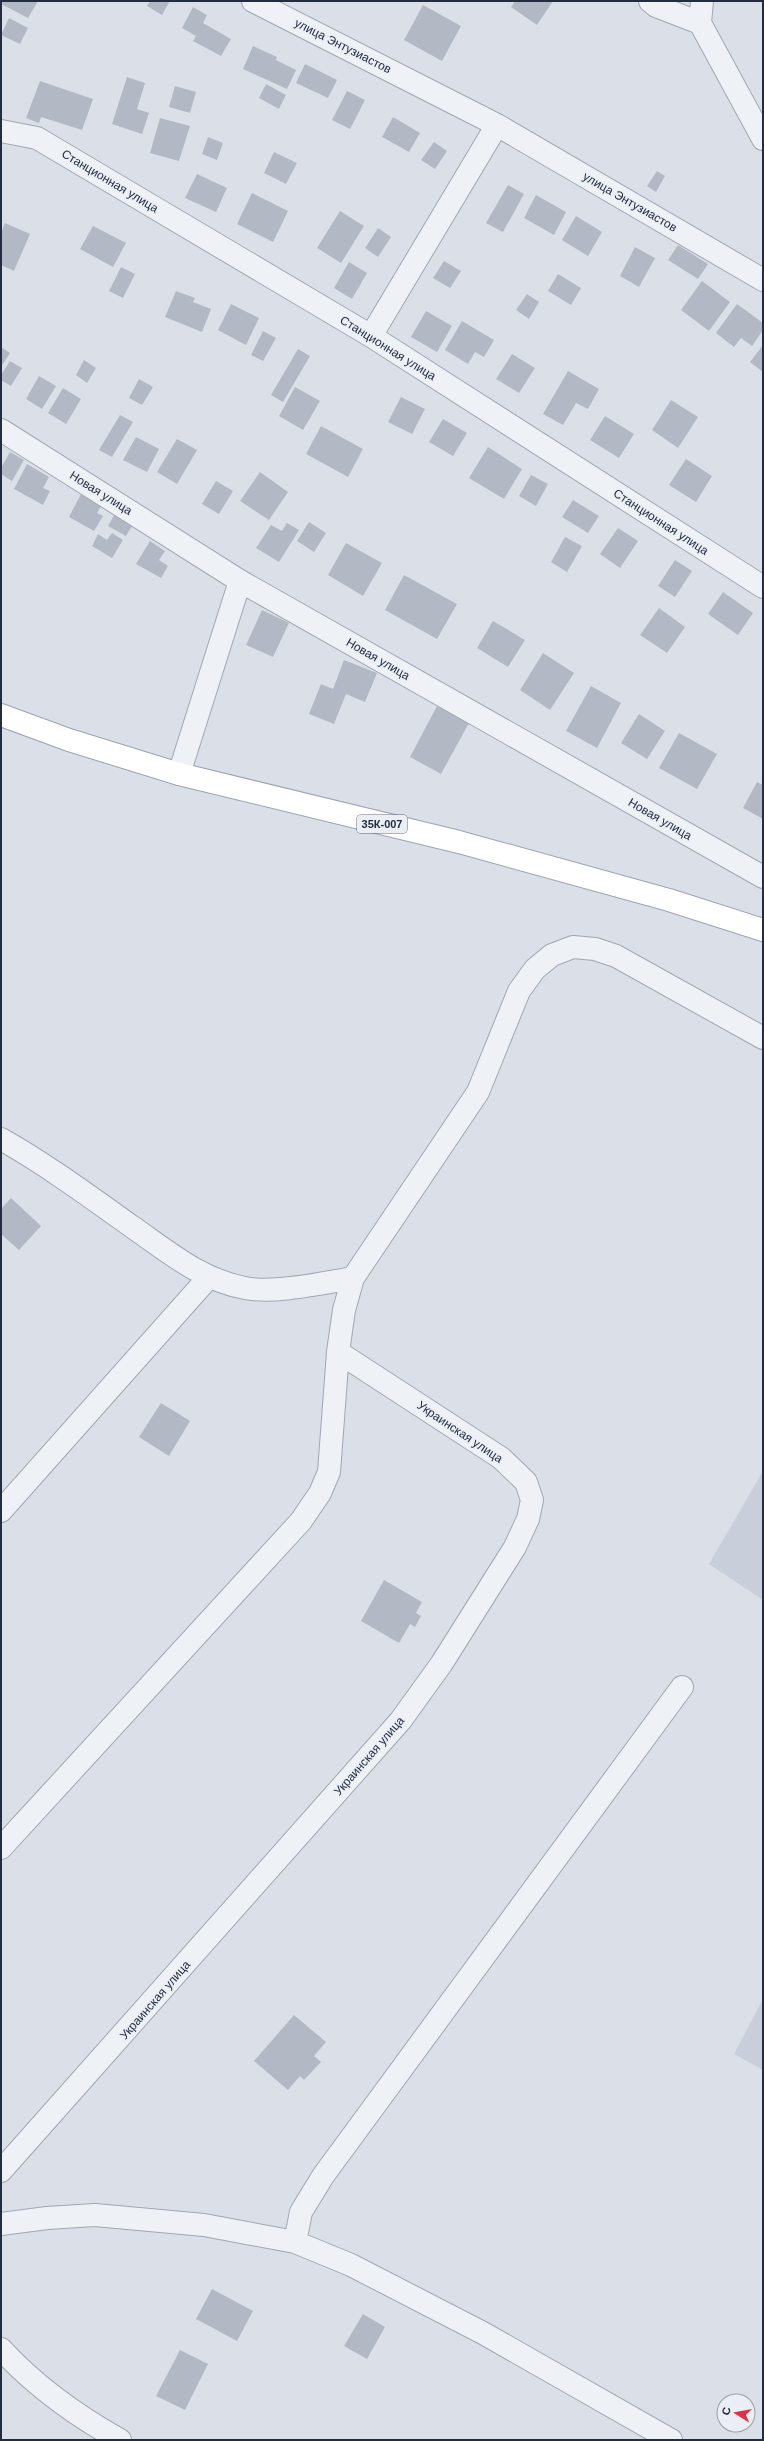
<svg xmlns="http://www.w3.org/2000/svg" width="764" height="2441" viewBox="0 0 764 2441" font-family="Helvetica,sans-serif">
  <rect width="100%" height="100%" fill="#dbe0e8"/>
  <path fill="#c9cfda" d="M763 1471V1600L709 1564Z
    M763 1999V2070L734 2054Z"/>
  <path fill="#b2b9c5" d="M1 1H38L28 18 1 4Z
    M150 1H170L162 15 147 6Z
    M515 1H553L537 25 511 7Z
    M423 5 461 26 442 61 404 40Z
    M193 7 207 15 203 23 231 39 221 56 193 41 196 36 182 28Z
    M9 18 28 28 20 44 1 35Z
    M253 46 277 57 276 60 296 70 287 89 243 69Z
    M305 64 337 80 328 98 296 83Z
    M127 77 145 83 137 109 149 113 142 134 112 124Z
    M40 81 93 99 82 130 41 117 39 123 26 118Z
    M266 84 286 95 279 109 259 98Z
    M175 86 196 92 190 113 169 107Z
    M347 91 365 100 350 129 332 120Z
    M393 117 420 133 409 152 382 137Z
    M160 118 190 126 179 161 150 153Z
    M208 137 223 143 217 160 202 154Z
    M434 142 447 151 435 169 421 160Z
    M274 152 297 163 286 184 264 173Z
    M657 171 665 176 656 192 647 186Z
    M197 174 227 188 216 212 185 198Z
    M508 185 524 194 503 232 486 223Z
    M252 193 288 211 273 242 237 224Z
    M536 195 566 212 554 235 524 218Z
    M340 211 364 226 341 263 317 248Z
    M576 216 602 232 588 256 562 240Z
    M5 223 30 234 14 271 1 265V233Z
    M93 226 126 243 113 267 80 249Z
    M378 228 391 237 378 257 365 248Z
    M678 245 708 264 698 279 668 260Z
    M635 247 655 258 639 287 620 276Z
    M444 261 461 271 450 288 433 278Z
    M349 262 367 273 352 299 334 288Z
    M121 267 135 274 123 298 109 291Z
    M558 274 581 288 571 305 548 291Z
    M702 281 730 302 709 331 681 310Z
    M176 291 195 298 193 302 211 309 202 332 165 317Z
    M527 294 539 302 529 319 516 310Z
    M231 304 259 318 246 345 218 330Z
    M737 304 763 323V330L752 346 741 338 734 347 716 333Z
    M426 311 452 326 437 352 411 337Z
    M462 321 494 340 484 357 475 352 468 364 445 350Z
    M263 331 276 338 263 361 251 355Z
    M763 345V372L750 362Z
    M1 347 10 353 1 367Z
    M298 349 310 356 283 402 271 395Z
    M512 354 535 368 519 393 496 379Z
    M84 360 96 368 87 383 76 375Z
    M10 361 22 368 11 386 1 380V375Z
    M568 371 599 389 588 409 576 403 563 425 543 414Z
    M39 376 56 386 42 409 26 399Z
    M139 379 153 387 142 405 129 398Z
    M295 387 320 401 303 430 279 416Z
    M63 388 81 399 66 424 48 413Z
    M401 397 425 409 412 434 388 422Z
    M671 400 698 417 678 448 652 430Z
    M120 415 133 422 112 457 99 450Z
    M605 416 634 434 619 458 590 440Z
    M443 419 467 433 453 456 429 442Z
    M321 426 363 449 348 477 306 454Z
    M136 437 159 449 147 472 123 460Z
    M177 439 197 450 177 484 157 472Z
    M488 447 522 469 504 499 469 478Z
    M10 452 24 460 12 481 1 474V468Z
    M686 459 712 476 696 502 669 485Z
    M27 464 49 477 43 488 50 491 43 505 14 489Z
    M260 472 288 492 269 520 240 501Z
    M531 475 548 484 536 506 519 496Z
    M216 481 233 491 219 514 202 504Z
    M81 494 102 505 97 513 103 516 94 531 69 517Z
    M573 500 599 516 588 533 562 517Z
    M117 510 135 521 126 536 108 526Z
    M309 522 326 533 314 552 297 541Z
    M287 523 299 530 279 562 256 548 271 525 282 531Z
    M618 528 638 541 620 568 600 554Z
    M112 533 123 540 112 558 92 546 98 534 107 540Z
    M565 537 582 546 567 572 551 562Z
    M150 541 165 551 159 560 168 566 161 578 136 564Z
    M346 543 382 563 363 596 328 575Z
    M675 560 692 571 675 597 658 586Z
    M404 575 457 604 437 639 385 610Z
    M723 592 753 613 738 635 708 614Z
    M659 608 685 627 667 653 640 635Z
    M262 610 289 623 273 657 246 645Z
    M493 621 525 640 508 667 477 648Z
    M543 653 574 673 550 710 520 690Z
    M344 660 377 673 365 702 346 694 334 724 309 714 321 684 333 689Z
    M591 686 621 703 597 748 566 731Z
    M437 706 469 723 441 774 410 757Z
    M639 714 665 731 647 759 621 743Z
    M679 733 717 754 697 789 659 768Z
    M757 782 763 785V819L743 808Z
    M11 1198 41 1226 19 1250 1 1234V1209Z
    M161 1403 190 1421 169 1456 139 1437Z
    M384 1580 422 1602 416 1613 421 1616 415 1627 410 1624 399 1643 361 1621Z
    M294 2015 326 2042 314 2056 321 2062 304 2080 300 2076 288 2090 254 2061Z
    M212 2289 253 2311 237 2341 196 2319Z
    M363 2314 385 2327 367 2359 344 2346Z
    M180 2350 208 2364 185 2410 156 2396Z"/>
  <g fill="none" stroke-linecap="round" stroke-linejoin="round">
    <g stroke="#a0a7b2" stroke-width="24">
      <path id="minor" d="M253 1 497 125 763 280
        M650 1 656 6 700 23
        M700 23 763 139
        M700 23 702 1
        M1 131 37 138 371 336 763 587
        M371 336 497 125
        M1 430 240 581 763 877
        M179 774 240 581
        M1 1139C47 1165 89 1196 131 1226 167 1251 201 1280 245 1288 274 1294 323 1283 353 1278
        M1 1511 209 1277
        M1 1848 301 1521 320 1493 329 1472 338 1352 344 1310 353 1278 478 1092 519 991 535 969 552 955 573 947 595 949 616 956 763 1038
        M1 2171 401 1720 442 1663 515 1547 528 1519 532 1500 526 1482 501 1458 338 1352
        M1 2224 47 2218 95 2215 204 2225 295 2242 351 2265 483 2333 671 2440
        M295 2242 301 2212 323 2176 682 1687
        M1 2349C36 2387 75 2415 120 2440"/>
    </g>
    <g stroke="#9aa4b4" stroke-width="24">
      <path id="major" d="M1 715 69 740 179 774 459 842 669 900 763 930"/>
    </g>
    <use href="#minor" stroke="#eef1f6" stroke-width="22"/>
    <use href="#major" stroke="#fff" stroke-width="22"/>
  </g>
  <g text-anchor="middle" stroke-width="3" stroke-linejoin="round" paint-order="stroke">
    <rect fill="#ebeff5" stroke="#606776" stroke-width="1" x="357" y="815" width="50" height="18" rx="3"/>
    <g font-size="11" font-weight="bold" fill="#242d3f">
      <text x="382" y="828">35К-007</text>
    </g>
    <g font-size="12" fill="#242d3f" stroke="#ebeff5">
      <text transform="translate(343 46) rotate(27)" y="4">улица Энтузиастов</text>
      <text transform="translate(110 181) rotate(31)" y="4">Станционная улица</text>
      <text transform="translate(630 202) rotate(30)" y="4">улица Энтузиастов</text>
      <text transform="translate(388 348) rotate(32)" y="4">Станционная улица</text>
      <text transform="translate(101 493) rotate(32)" y="4">Новая улица</text>
      <text transform="translate(661 522) rotate(33)" y="4">Станционная улица</text>
      <text transform="translate(378 659) rotate(30)" y="4">Новая улица</text>
      <text transform="translate(660 819) rotate(30)" y="4">Новая улица</text>
      <text transform="translate(460 1432) rotate(34)" y="4">Украинская улица</text>
      <text transform="translate(369 1756) rotate(-49)" y="4">Украинская улица</text>
      <text transform="translate(155 2000) rotate(-49)" y="4">Украинская улица</text>
    </g>
  </g>
  <rect width="764" height="2441" fill="none" stroke="#242d3f" stroke-width="4"/>
  <g transform="translate(736 2413) rotate(281)"><circle r="19" fill="#ebeff5" stroke="#9ba1ac"/>
  <path d="M0-3L7 15L0 10L-7 15Z" fill="#dc3146"/>
  <text y="-6" font-size="11" font-weight="bold" text-anchor="middle" fill="#242d3f">С</text>
  </g>
</svg>
